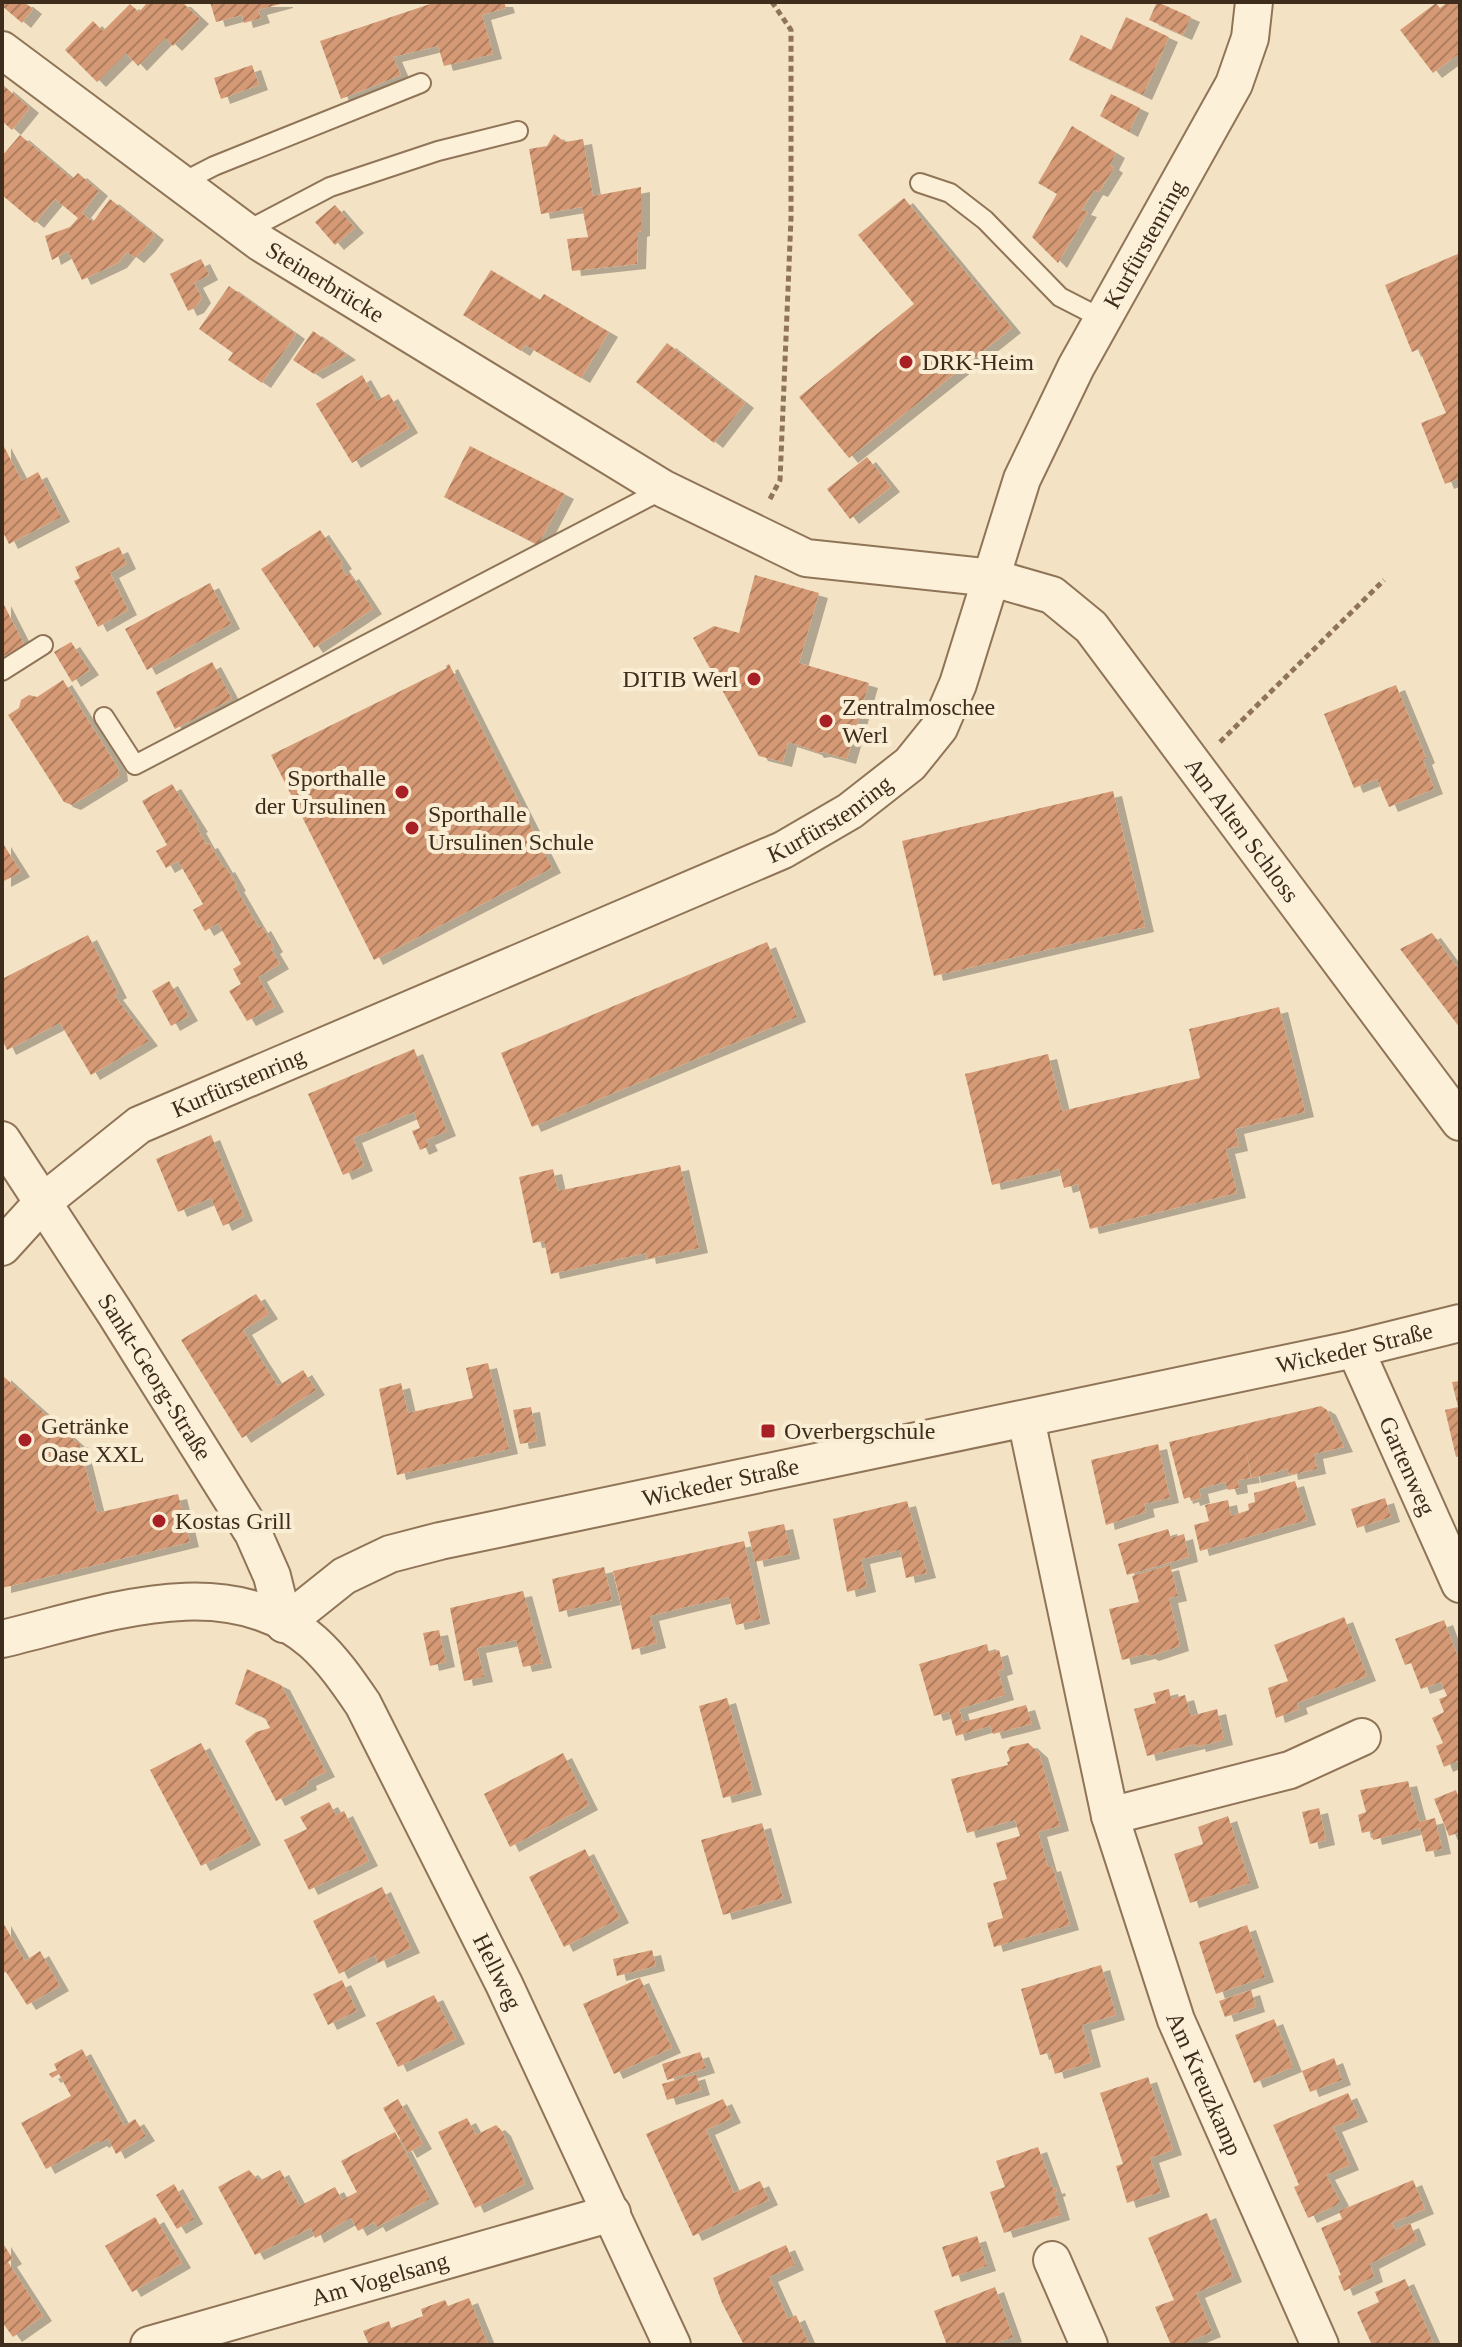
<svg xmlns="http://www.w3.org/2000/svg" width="1462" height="2347" viewBox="0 0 1462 2347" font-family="'Times New Roman',serif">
  <defs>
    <pattern id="building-hatch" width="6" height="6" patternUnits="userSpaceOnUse" patternTransform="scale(2)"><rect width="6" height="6" fill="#d59a75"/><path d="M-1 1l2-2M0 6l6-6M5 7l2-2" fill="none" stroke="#ae7e5f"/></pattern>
    <filter id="shadow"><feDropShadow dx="9" dy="5" stdDeviation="0" flood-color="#0004"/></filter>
  </defs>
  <rect width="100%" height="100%" fill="#f3e3c4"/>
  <path fill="url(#building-hatch)" filter="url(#shadow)" d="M2 2H24L33 9 22 23 2 6Z
    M148 2H182L200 19 173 46 165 38 138 66 126 53 97 82 65 50 93 21 103 31 130 4 139 12Z
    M210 2H284V3L258 10 261 18 244 23 242 15 216 22Z
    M436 2H504L506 8 482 15 493 54 444 66 438 46 393 57 401 75 341 99 320 41Z
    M1157 2 1191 17 1183 35 1149 20Z
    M1448 2H1460V53L1433 73 1400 30 1436 3 1440 8Z
    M1126 17 1169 37 1143 95 1069 60 1081 35 1111 50Z
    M252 65 259 85 221 99 214 78Z
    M4 86 30 108 12 130 2 121Z
    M1111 94 1140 108 1129 132 1100 116Z
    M1072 126 1116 153 1110 165 1114 168 1099 192 1094 190 1082 210 1088 212 1058 263 1032 237 1057 194 1038 183Z
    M554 134 565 142 583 139 593 196 641 187V231L638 232 637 264 572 271 567 239 588 237 582 207 541 214 529 149 547 146Z
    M20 135 72 179 78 173 99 191 82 213 93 222 110 199 155 235 146 247 135 258 127 252 118 263 82 280 68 251 52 260 45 236 70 227 78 218 55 199 35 223 2 195V156Z
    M904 198 1012 328 849 458 799 397 914 304 858 235Z
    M335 205 355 228 335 245 315 222Z
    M1460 253V478L1445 484 1421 423 1446 413 1419 349 1412 352 1385 285Z
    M201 259 209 275 194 283 202 298 195 308 188 311 170 274Z
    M491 270 540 300 544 294 609 332 581 378 525 345 521 351 463 315Z
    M229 286 296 334 262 383 228 360 233 353 199 329Z
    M313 331 347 355 314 374 293 360Z
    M667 343 745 403 714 443 636 382Z
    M362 375 377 401 389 394 409 428 352 463 316 404Z
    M2 443 22 481 38 472 61 517 9 544 2 530Z
    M470 446 565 494 538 545 444 497Z
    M867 457 891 487 850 519 827 489Z
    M320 530 343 564 340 566 347 576 350 574 373 609 314 648 261 569Z
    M119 547 127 564 110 573 128 610 98 627 74 581 80 578 75 567Z
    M755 575 819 593 799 663 869 683 847 759 822 752 815 753 813 750 788 742 783 762 759 756 693 638 714 626 739 633Z
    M210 583 231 624 147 670 125 629Z
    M2 601 25 646 2 657Z
    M71 642 90 670 72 682 54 652Z
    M212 662 232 699 175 729 156 692Z
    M449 664 552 868 374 960 271 755 447 668 446 666Z
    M63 680 118 768 119 776 72 805 64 802 8 715 19 708 21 700 29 695 37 697Z
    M1396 685 1426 758 1423 760 1434 789 1389 807 1377 779 1354 788 1324 714Z
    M172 784 199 827 197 828 206 844 209 843 224 868 226 867 237 886 235 887 259 928 262 926 274 947 271 949 280 964 258 977 275 1007 247 1021 229 991 241 984 233 969 241 964 218 923 205 931 193 910 203 904 178 861 166 868 156 851 167 845 142 801Z
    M1113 791 1145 927 934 976 902 841Z
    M2 842 21 872 2 882Z
    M1432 933 1460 971V1028L1400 949Z
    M88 935 118 993 114 995 149 1041 91 1075 60 1023 7 1050 2 1039V979Z
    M767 942 797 1017 532 1127 501 1053Z
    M169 981 189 1016 171 1026 152 991Z
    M1279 1007 1305 1112 1235 1129 1239 1146 1226 1149 1237 1193 1090 1229 1078 1184 1064 1188 1059 1169 992 1185 965 1074 1048 1054 1062 1111 1200 1078 1189 1029Z
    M414 1049 447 1131 426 1140 429 1146 420 1150 412 1131 420 1128 414 1112 353 1138 364 1166 343 1175 308 1094Z
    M211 1135 244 1216 223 1226 211 1198 178 1212 156 1159Z
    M680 1165 699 1248 647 1259 646 1253 551 1274 544 1241 533 1243 519 1177 553 1169 558 1191Z
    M256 1294 269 1314 243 1330 260 1358 278 1386 303 1370 316 1390 242 1438 181 1340Z
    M488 1363 509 1449 397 1475 379 1389 401 1383 408 1413 473 1398 466 1368Z
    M2 1375 76 1442H79L97 1513 178 1494 190 1542 2 1588Z
    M1460 1381V1456L1456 1457 1445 1410 1458 1407 1452 1382Z
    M1321 1406 1327 1410 1344 1447 1314 1454 1317 1469 1289 1475 1288 1469 1252 1478 1245 1446 1251 1478 1238 1480 1239 1488 1228 1490 1225 1482 1199 1489 1201 1498 1191 1501 1190 1497 1184 1499 1169 1442Z
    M531 1407 537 1441 520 1444 513 1410Z
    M1158 1444 1170 1498 1144 1504 1146 1512 1106 1525 1091 1460Z
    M1295 1481 1307 1520 1200 1551 1194 1525 1209 1521 1205 1505 1228 1500 1231 1516 1249 1510 1248 1504 1255 1502 1254 1493Z
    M1385 1498 1391 1517 1357 1528 1351 1509Z
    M907 1501 927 1573 906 1578 900 1550 861 1559 867 1587 847 1592 833 1519Z
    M784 1524 791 1554 755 1562 748 1532Z
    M1168 1529 1171 1538 1184 1534 1189 1557 1127 1575 1118 1544Z
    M744 1541 761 1619 736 1625 729 1597 690 1606 650 1616 657 1643 632 1650 613 1571Z
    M1170 1565 1178 1596 1169 1598 1180 1646 1150 1656 1146 1654 1122 1660 1109 1609 1139 1602 1132 1576Z
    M604 1567 612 1600 559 1612 552 1579Z
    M523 1591 543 1663 523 1667 516 1640 477 1648 484 1677 464 1681 450 1608Z
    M1344 1617 1367 1676 1297 1703 1299 1709 1276 1718 1268 1688 1288 1681 1274 1645Z
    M1444 1620 1460 1663V1760L1444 1767 1436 1746 1443 1743 1432 1718 1444 1712 1439 1699 1447 1696 1441 1682 1421 1689 1411 1663 1405 1665 1395 1639Z
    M439 1630 446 1662 430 1666 423 1633Z
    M987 1644 989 1653 999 1650 1004 1669 998 1671 1005 1695 959 1709 963 1722 1026 1705 1032 1724 993 1734 990 1726 956 1736 949 1712 934 1716 919 1664Z
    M247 1669 281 1685 326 1772 307 1781 308 1785 276 1801 245 1741 256 1732 270 1728 265 1718 235 1704Z
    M1169 1689 1171 1699 1185 1695 1191 1716 1217 1709 1224 1740 1197 1747 1196 1744 1147 1756 1134 1709 1156 1703 1153 1693Z
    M727 1698 753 1790 723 1798 699 1706Z
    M201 1743 252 1840 201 1866 150 1770Z
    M1028 1743 1039 1753 1060 1826 1038 1832 1048 1867 1052 1866 1070 1925 994 1947 987 1923 1003 1918 993 1883 1007 1879 996 1843 1020 1836 1015 1820 967 1833 951 1779 1008 1765 1007 1762 1010 1761 1007 1752 1010 1747Z
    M563 1753 589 1805 510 1847 484 1794Z
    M1408 1781 1419 1822 1435 1818 1442 1849 1426 1852 1420 1828 1373 1840 1371 1831 1362 1833 1358 1815 1366 1812 1360 1790Z
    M1456 1790 1460 1801V1832L1449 1836 1434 1799Z
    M329 1802 336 1815 344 1811 369 1861 309 1890 284 1840 307 1829 300 1817Z
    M1319 1808 1326 1840 1310 1844 1302 1812Z
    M1228 1816 1250 1883 1190 1903 1174 1854 1203 1844 1198 1827Z
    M762 1823 783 1898 723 1915 701 1840Z
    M585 1849 620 1918 564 1947 529 1877Z
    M382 1887 411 1948 378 1963 375 1955 339 1974 313 1921Z
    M2 1921 25 1961 40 1951 60 1986 27 2005 6 1972 2 1973Z
    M1247 1925 1265 1977 1216 1994 1199 1942Z
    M652 1950 656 1966 617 1976 613 1959Z
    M1101 1965 1116 2015 1082 2025 1092 2062 1055 2074 1049 2053 1040 2055 1021 1989Z
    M640 1978 672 2048 614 2074 583 2004Z
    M342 1980 357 2011 328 2025 313 1994Z
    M1251 1990 1256 2007 1225 2017 1219 2001Z
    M434 1995 456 2039 398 2067 376 2023Z
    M1274 2019 1293 2067 1254 2083 1235 2035Z
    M82 2049 124 2126 135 2119 146 2136 116 2154 108 2138 100 2143 98 2141 46 2169 21 2123 71 2096 59 2074 52 2078 49 2074 57 2070 54 2064Z
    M700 2052 706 2068 667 2080 662 2064Z
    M1334 2058 1342 2080 1310 2092 1302 2071Z
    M696 2074 701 2090 667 2100 662 2084Z
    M1148 2077 1173 2150 1150 2158 1161 2192 1127 2203 1116 2166 1123 2164 1100 2093Z
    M1348 2093 1359 2117 1333 2127 1350 2165 1326 2175 1340 2201 1335 2206 1308 2218 1294 2187 1299 2185 1273 2125Z
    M398 2099 423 2144 408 2153 383 2108Z
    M723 2099 732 2118 706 2130 720 2162 734 2193 760 2181 769 2200 693 2236 646 2134Z
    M467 2118 476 2135 496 2125 502 2131 525 2184 475 2208 438 2132Z
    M395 2132 430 2199 377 2227 374 2222 358 2231 351 2218 315 2238 311 2228 255 2255 218 2187 249 2170 259 2181 280 2170 300 2206 335 2187 342 2200 357 2192 364 2206 341 2161Z
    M1038 2147 1053 2189 1056 2188 1057 2191 1054 2192 1061 2215 1004 2233 990 2192 1005 2187 996 2161Z
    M1413 2180 1425 2209 1392 2223 1395 2230 1410 2223 1417 2240 1370 2264 1374 2277 1344 2291 1338 2276 1341 2275 1321 2228 1342 2219 1339 2211Z
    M174 2184 194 2219 177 2229 156 2195Z
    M1207 2213 1233 2277 1196 2293 1212 2332 1181 2345H1171L1155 2307 1174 2300 1148 2238Z
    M155 2217 182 2263 132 2292 105 2246Z
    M977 2236 987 2266 952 2277 942 2247Z
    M2 2242 13 2259 8 2262 43 2316 13 2337 2 2322Z
    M786 2245 795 2265 769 2277 788 2319 796 2315 809 2345H744L722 2303 713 2278Z
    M1405 2279 1433 2342 1426 2345H1372L1357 2312 1379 2302 1375 2292Z
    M995 2287 1013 2337 992 2345H947L934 2311Z
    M469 2298 488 2345H369L363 2331 389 2321 391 2328 423 2316 421 2309 445 2300 448 2306Z"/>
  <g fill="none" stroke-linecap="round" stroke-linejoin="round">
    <g stroke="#907458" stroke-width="22">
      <path id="service" d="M181 183 214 166 421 83
        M920 183 950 193 985 220 1060 297 1103 319
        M246 231 330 187 438 151 518 131
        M2 671 43 645
        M104 717 135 765 664 489"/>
    </g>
    <g stroke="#907458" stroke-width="40">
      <g id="minor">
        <path id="s1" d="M2 50 261 243 664 489 806 558 993 578 1052 595 1091 627 1460 1122"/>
        <path id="s2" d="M2 1140 115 1313 253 1533 272 1576 284 1624"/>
        <path id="s3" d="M2 1247 43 1202 139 1125 783 850 850 811 910 764 939 728 958 684 1022 479 1076 367 1234 84 1250 38 1254 2"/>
        <path id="s4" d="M1355 1349 1460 1584"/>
        <path id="s5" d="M1026 1419 1110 1816 1176 2020 1320 2345"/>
        <path id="s6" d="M284 1624 344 1576 390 1554 440 1541 1355 1349 1460 1323"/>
        <path id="s7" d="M2 1639C100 1616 226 1566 313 1642 333 1660 348 1682 363 1704L504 1984 672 2345"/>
        <path d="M1110 1816 1290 1770 1362 1737"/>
        <path d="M1052 2260 1089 2345"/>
        <path id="s8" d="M149 2345 612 2213"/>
      </g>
    </g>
    <path stroke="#907458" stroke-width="5" stroke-dasharray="6 4" stroke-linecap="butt" d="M770 499 780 480 791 218V30L772 2
      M1220 742 1384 580"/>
    <use href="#service" stroke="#fcf0d8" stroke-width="18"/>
    <use href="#minor" stroke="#fcf0d8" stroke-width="36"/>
  </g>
  <g fill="#a62026" stroke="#f9edd4" stroke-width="3">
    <circle cx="906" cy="362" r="8"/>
    <circle cx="754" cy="679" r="8"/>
    <circle cx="826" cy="721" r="8"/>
    <circle cx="402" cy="792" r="8"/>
    <circle cx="412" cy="828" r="8"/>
    <rect x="760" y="1423" width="16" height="16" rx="4"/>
    <circle cx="25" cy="1440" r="8"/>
    <circle cx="159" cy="1521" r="8"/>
  </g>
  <g text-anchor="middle" stroke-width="8" stroke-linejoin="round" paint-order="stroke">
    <g font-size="24" fill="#3e2c1d" stroke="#f9edd4">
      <text dy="8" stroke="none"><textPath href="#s3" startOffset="1612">Kurfürstenring</textPath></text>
      <text dy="8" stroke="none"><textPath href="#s1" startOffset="398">Steinerbrücke</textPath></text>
      <text dy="8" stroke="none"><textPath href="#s3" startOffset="940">Kurfürstenring</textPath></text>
      <text dy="8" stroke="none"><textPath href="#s1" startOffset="1506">Am Alten Schloss</textPath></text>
      <text dy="8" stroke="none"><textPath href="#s3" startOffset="292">Kurfürstenring</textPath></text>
      <text dy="8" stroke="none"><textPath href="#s6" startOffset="1114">Wickeder Straße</textPath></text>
      <text dy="8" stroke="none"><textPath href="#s2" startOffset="282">Sankt-Georg-Straße</textPath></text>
      <text dy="8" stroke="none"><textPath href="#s4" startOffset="128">Gartenweg</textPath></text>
      <text dy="8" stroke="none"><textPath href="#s6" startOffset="466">Wickeder Straße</textPath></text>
      <text dy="8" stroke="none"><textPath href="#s7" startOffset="704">Hellweg</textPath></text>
      <text dy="8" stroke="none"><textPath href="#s5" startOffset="690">Am Kreuzkamp</textPath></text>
      <text dy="8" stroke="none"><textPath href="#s8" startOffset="240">Am Vogelsang</textPath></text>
    </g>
    <g font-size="24" fill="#3e2c1d" stroke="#f9edd4" text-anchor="start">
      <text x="922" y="370">DRK-Heim</text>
      <text x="738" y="687" text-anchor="end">DITIB Werl</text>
      <text x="842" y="715">Zentralmoschee<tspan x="842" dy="28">Werl</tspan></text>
      <text x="386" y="786" text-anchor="end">Sporthalle<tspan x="386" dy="28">der Ursulinen</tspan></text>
      <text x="428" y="822">Sporthalle<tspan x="428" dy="28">Ursulinen Schule</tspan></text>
      <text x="41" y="1434">Getränke<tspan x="41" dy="28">Oase XXL</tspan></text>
      <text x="784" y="1439">Overbergschule</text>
      <text x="175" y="1529">Kostas Grill</text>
    </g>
  </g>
  <rect width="1462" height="2347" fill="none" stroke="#3e2c1d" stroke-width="8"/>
</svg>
